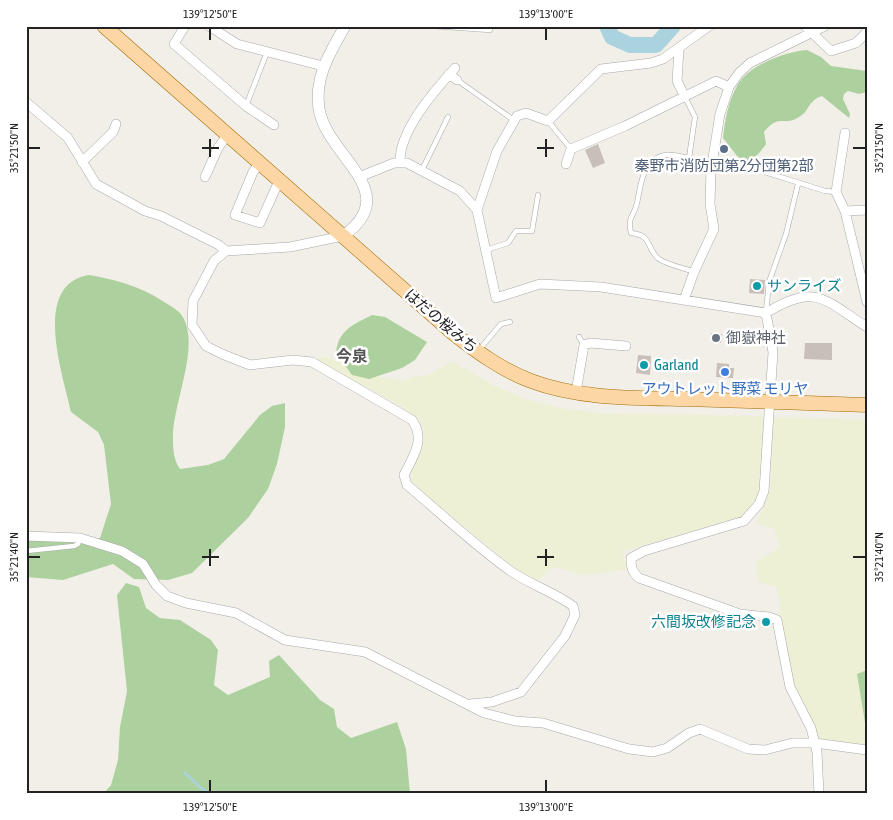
<svg xmlns="http://www.w3.org/2000/svg" width="893" height="820" viewBox="0 0 893 820" font-family="'Asap Condensed','Noto Sans JP',sans-serif">
  <rect width="100%" height="100%" fill="#f2efe9"/>
  <path fill="#eef0d5" d="M325 356 356 369 381 377 407 381 413 377 429 375 452 361 493 385 528 400 565 409 599 413 763 416 761 489 756 501 741 518 623 551 627 570 584 575 553 567 536 583 512 566 413 485 411 479 412 470 423 444 424 430 420 420 402 407 317 360Z
    M773 417 867 420V746L820 739 795 686 779 616 780 602 776 586 758 582 756 562 780 547 774 529 756 523 766 503 770 490Z"/>
  <path fill="#add19e" d="M807 50 821 57 831 66 867 71V92L859 94 848 91 844 94 843 99 850 114 849 118 822 96C807 101 810 111 799 117 784 127 779 113 764 132L766 144C759 154 754 161 741 161L723 138C725 120 728 102 737 86 748 65 785 52 807 50Z
    M89 275C114 279 139 286 161 300 167 304 175 308 180 313 203 341 173 402 173 436 173 448 173 459 180 469L208 465 224 459 260 415 272 406 285 403V427L277 464 268 489 248 518 192 573 168 580 134 579 113 564 63 580 26 577V532H42L59 541 100 538 111 504 104 445 98 432 71 412C63 375 31 284 89 275Z
    M372 315 385 317 427 342 415 360 402 368 369 379 352 375 336 353C338 330 354 324 372 315Z
    M126 583 139 587 146 608 160 618 180 620 211 640 218 650 214 685 228 695 270 677 269 661 279 655 320 700 334 709 337 727 351 738 397 722 406 749 410 794H103L111 785 118 760 120 727 127 691 117 595Z
    M867 670V735L857 674Z"/>
  <g fill="none" stroke-linecap="round" stroke-linejoin="round">
    <path stroke="#aad3df" stroke-width="2.5" d="M185 773 201 788 211 794"/>
    <path stroke="#aad3df" stroke-width="16" d="M607 26 612 37 630 45H656L673 26"/>
  </g>
  <path fill="#c7bfb8" d="M598 144 605 163 593 168 585 150Z
    M750 279 765 280 764 294 749 293Z
    M711 333 722 334 721 343 711 342Z
    M805 343H832V360L804 359Z
    M638 355 651 356 650 375 636 373Z
    M717 363 729 364V368H734L733 378 716 377Z"/>
  <g fill="none" stroke-linecap="round" stroke-linejoin="round">
    <g stroke="#a9a9a9" stroke-width="5.5">
      <path id="service" d="M433 26 490 30 491 26
        M457 80 515 121
        M685 97 695 117 689 158C682 157 672 154 665 155 642 159 641 185 637 203 634 217 627 216 631 233 653 235 646 249 659 259 668 265 684 268 694 272
        M246 106 267 52
        M548 121 571 149
        M713 159 749 167 825 191 836 192
        M422 170 448 117
        M486 250 508 243 516 231H532L538 195
        M766 312 769 282 786 234 798 184
        M579 337 584 345
        M478 351 501 324 510 322
        M26 551 74 546 78 544 80 538"/>
    </g>
    <g stroke="#a9a9a9" stroke-width="10">
      <path id="minor" d="M185 26 174 44 246 106 274 125
        M209 26 237 44 323 66
        M805 26 831 51 856 43 867 32
        M679 50 677 81 685 97
        M449 74 457 80
        M26 102 68 138 96 184 145 211 161 216 219 245 226 251
        M845 133 836 192 845 211 867 302
        M82 162 113 132 116 124
        M400 162C399 131 435 90 455 68
        M259 164 253 172 235 215 260 223 279 181
        M566 164 571 149 625 126 716 81 729 87
        M205 177 218 148 227 135
        M359 177 394 163H407L460 191 477 210 496 298 540 284 601 287 766 313C816 282 824 300 867 327
        M477 210 497 151 517 116 526 113 548 121 601 69 651 63 663 59 709 26
        M845 211 867 210
        M343 236 290 247 226 251 214 261 193 301 192 325 206 346 222 354 250 365 293 360 312 362 412 420C426 439 413 457 404 475L407 485C442 514 475 546 512 572 531 585 554 592 573 606L575 615 565 636 521 692 492 702 470 704
        M684 300 694 272 714 229 710 204 711 170 720 114 729 87 739 73 750 63 825 26
        M766 313 773 352 764 491 759 504 744 521 644 551 631 558C631 567 632 572 639 578L740 614 769 617 777 620 790 687 811 728 817 752 819 794
        M576 392 584 345 590 343 626 346
        M26 536 80 538 122 551 143 564 156 585 167 596 186 603 236 613 285 640 365 652 484 713 515 721 543 723 629 749 653 752 667 748 689 733 700 729 748 749 765 750 792 743H815L867 750"/>
    </g>
    <g stroke="#a9a9a9" stroke-width="12">
      <path id="tertiary" d="M343 236C405 192 327 157 319 109 314 77 330 53 345 26"/>
    </g>
    <g stroke="#a06b00" stroke-width="15">
      <path id="primary" d="M104 26 453 333C477 352 502 370 531 381 579 399 634 398 685 399 745 401 806 403 867 405"/>
    </g>
    <use href="#service" stroke="#fff" stroke-width="4.5"/>
    <use href="#minor" stroke="#fff" stroke-width="9"/>
    <use href="#tertiary" stroke="#fff" stroke-width="11"/>
    <use href="#primary" stroke="#fcd6a4" stroke-width="14"/>
  </g>
  <path fill="none" stroke="#222" stroke-width="2" d="M210 28V40M546 28V40M210 139V157M546 139V157M28 148H40M202 148H219M537 148H554M853 148H866M210 549V566M546 549V566M28 557H40M202 557H219M537 557H554M853 557H866M210 780V792M546 780V792"/>
  <circle fill="#5c6f8a" stroke="#fff" stroke-width="2" cx="724" cy="149" r="5"/>
  <g fill="#0f9aa8" stroke="#fff" stroke-width="2">
    <circle cx="757" cy="286" r="5"/>
    <circle cx="644" cy="365" r="5"/>
    <circle cx="766" cy="622" r="5"/>
  </g>
  <circle fill="#6b7280" stroke="#fff" stroke-width="2" cx="716" cy="338" r="5"/>
  <circle fill="#3f7fe0" stroke="#fff" stroke-width="2" cx="725" cy="372" r="5"/>
  <g text-anchor="middle" stroke-width="5" stroke-linejoin="round" paint-order="stroke">
    <g font-size="15" fill="#4e5e75" stroke="#fff">
      <text x="724" y="171">秦野市消防団第2分団第2部</text>
    </g>
    <g font-size="15" fill="#0d838f" stroke="#fff" text-anchor="start">
      <text x="767" y="291">サンライズ</text>
      <text x="654" y="370">Garland</text>
      <text x="756" y="627" text-anchor="end">六間坂改修記念</text>
    </g>
    <g font-size="15" fill="#222" stroke="#fff">
      <text transform="translate(441 321) rotate(40)" y="5">はだの桜みち</text>
    </g>
    <g font-size="15" fill="#5b616d" stroke="#fff" text-anchor="start">
      <text x="726" y="343">御嶽神社</text>
    </g>
    <g font-size="15" fill="#366cbe" stroke="#fff">
      <text x="725" y="394">アウトレット野菜 モリヤ</text>
    </g>
    <g font-size="16" font-weight="bold" fill="#555" stroke="#fff">
      <text x="352" y="362">今泉</text>
    </g>
  </g>
  <rect width="893" height="820" fill="none" stroke="#ffffff" stroke-width="55"/>
  <rect x="28" y="28" width="838" height="764" fill="none" stroke="#222" stroke-width="2"/>
  <g font-size="12" text-anchor="middle" fill="#222">
    <text x="210" y="18">139°12'50"E</text>
    <text x="546" y="18">139°13'00"E</text>
    <text transform="translate(14 148) rotate(-90)" y="4">35°21'50"N</text>
    <text transform="translate(879 148) rotate(-90)" y="4">35°21'50"N</text>
    <text transform="translate(14 557) rotate(-90)" y="4">35°21'40"N</text>
    <text transform="translate(879 557) rotate(-90)" y="4">35°21'40"N</text>
    <text x="210" y="811">139°12'50"E</text>
    <text x="546" y="811">139°13'00"E</text>
  </g>
</svg>
